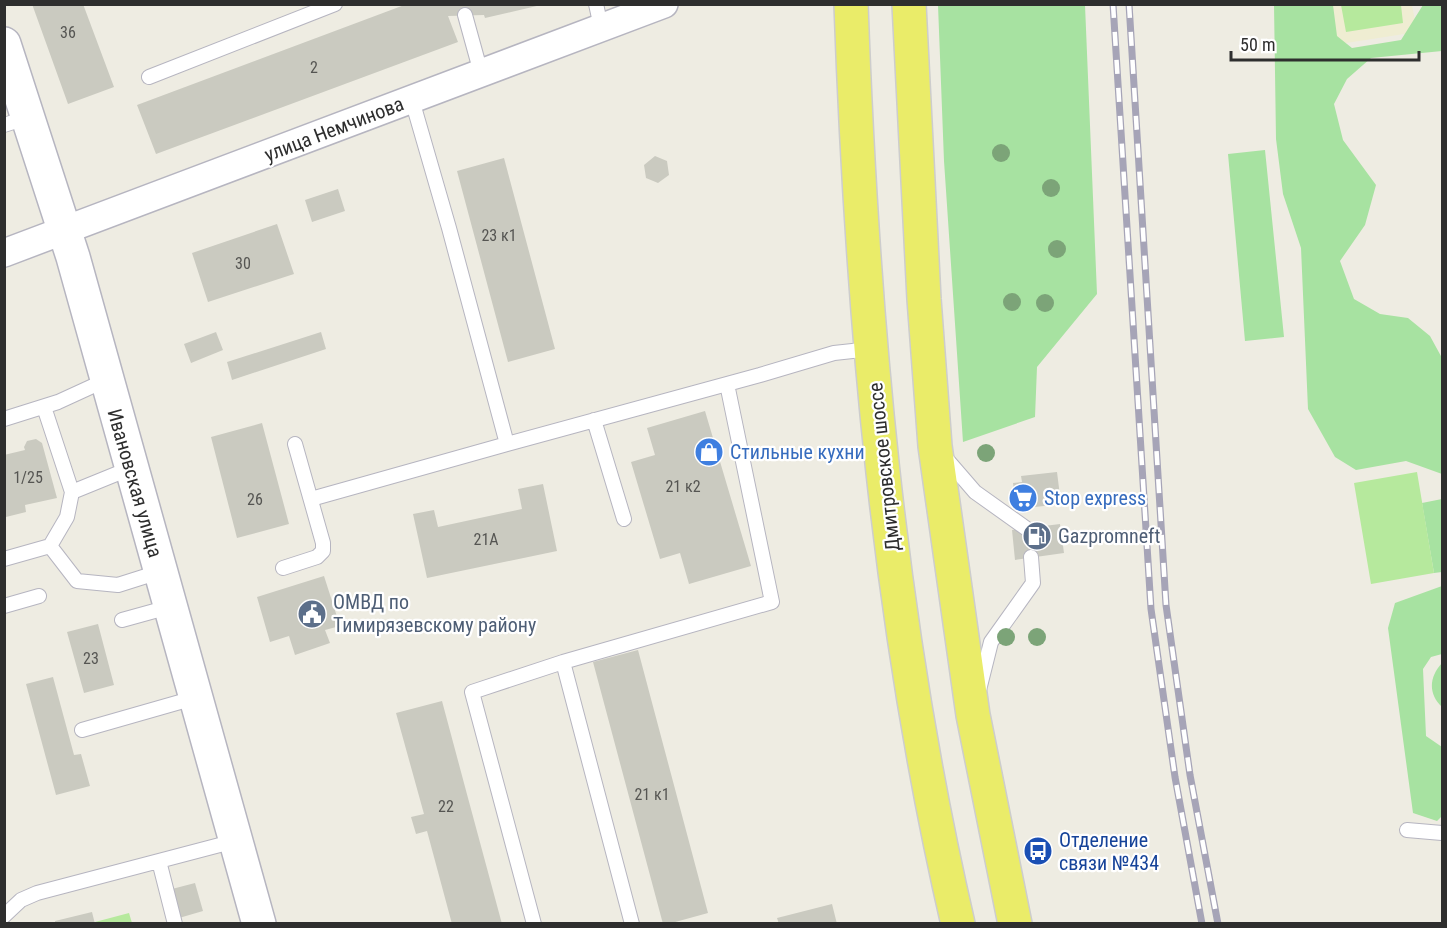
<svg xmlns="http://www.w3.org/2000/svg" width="1447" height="928" viewBox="0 0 1447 928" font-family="'Roboto Condensed',sans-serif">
  <rect width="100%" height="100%" fill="#eeece2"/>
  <path fill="#efedd2" d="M1321 5H1412L1417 32 1327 46Z"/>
  <path fill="#a7e2a1" d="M938 5H1085L1097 294 1037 367 1035 417 963 442 944 161Z
    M1274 5H1333L1337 36 1352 48 1401 40 1423 5H1442V51L1371 58 1347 79 1334 104 1343 140 1376 185 1365 225 1340 261 1354 299 1380 314 1408 318 1430 336 1442 358V474L1406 461 1356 470 1335 457 1308 409 1301 248 1283 194 1276 139Z
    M1265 150 1284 337 1245 341 1228 154Z
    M1442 499V572L1434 573 1422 503Z
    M1442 586V654L1431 657 1423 669 1426 736 1442 747V816L1437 821 1413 813 1388 628 1395 603Z
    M1442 663V707C1428 694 1429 677 1442 663Z"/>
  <path fill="#b6e99d" d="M1341 5H1401L1403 23 1346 32Z
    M1417 472 1434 573 1371 584 1354 483Z
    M129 913 132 923H96L95 922Z"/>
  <path fill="#cacac0" d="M32 4H83L114 87 68 104Z
    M407 4 541 5 485 18 484 15 448 16 458 42 156 154 137 105Z
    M655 156 667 161 669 175 658 183 646 178 644 165Z
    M504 158 555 349 508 362 457 171Z
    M338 189 345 211 312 222 305 200Z
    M277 224 294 274 208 302 192 253Z
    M216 332 223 350 191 363 184 344Z
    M321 332 326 349 232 380 227 362Z
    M705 411 751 566 689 584 680 553 660 559 631 462 655 455 647 428Z
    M262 423 289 524 237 538 211 437Z
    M36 439 42 443 57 498 25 505 26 512 6 517 4 455 25 450 24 447 27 441Z
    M1057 472 1061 504 1035 507V503L1016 506 1013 483 1022 482 1021 476Z
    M543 484 557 551 427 578 413 514 434 510 438 527 522 509 518 489Z
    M1060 524 1064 553 1015 560 1012 530Z
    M324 576 340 626 325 630 330 643 295 655 289 636 270 642 257 597Z
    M98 624 114 685 84 693 67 632Z
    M638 650 708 913 668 924H663L593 662Z
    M53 677 74 755 81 754 90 786 56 795 26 684Z
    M442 701 468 798 502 924H452L427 831 416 834 411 817 424 814 396 713Z
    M195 883 203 911 179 918 172 889Z
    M832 904 837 924H779L777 918Z
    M92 912 95 924H55V921Z"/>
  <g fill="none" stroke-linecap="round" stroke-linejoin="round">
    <g stroke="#b6b5c0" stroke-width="16">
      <path id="service" d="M596 4 601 27
        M465 15 481 73
        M149 77 335 4
        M4 125 29 117
        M4 419 58 402 106 380
        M594 420 624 519
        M507 444 760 375 834 353 871 349
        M943 455 975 492 1027 529
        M72 492 131 468
        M311 499 507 444 449 228 412 100
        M50 546 77 581 118 585 159 572
        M4 559 50 546 67 517 72 492 44 407
        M283 568 317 557 323 551V543L295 444
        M4 606 39 596
        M122 620 169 607
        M563 662 632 924
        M979 690 991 642 1033 583 1031 557
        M82 730 194 698
        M1407 830 1442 833
        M159 861 175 924
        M4 916 21 900 37 893 235 841
        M534 924 472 692 563 662 772 602 727 384"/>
    </g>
    <g stroke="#b6b5c0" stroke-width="30">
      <path id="minor" d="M4 253 664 4"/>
    </g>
    <g stroke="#b6b5c0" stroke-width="36">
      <path id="tertiary" d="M4 44 73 257 259 924"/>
    </g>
    <g stroke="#cdcdcd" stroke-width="36">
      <path id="primary" d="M851 4C862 313 888 622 958 924
        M909 4 924 299 935 446 973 715 1015 924"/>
    </g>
    <use href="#service" stroke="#fff" stroke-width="14"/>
    <use href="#minor" stroke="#fff" stroke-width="27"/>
    <use href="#tertiary" stroke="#fff" stroke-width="33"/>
    <use href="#primary" stroke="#eaec69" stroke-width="33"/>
    <g stroke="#a6a4b7" stroke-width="7">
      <path id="rail" d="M1113 4 1151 609 1175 777 1202 924
        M1129 4 1166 605 1190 775 1218 924"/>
    </g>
    <use href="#rail" stroke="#fff" stroke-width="4.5" stroke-dasharray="14" stroke-linecap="butt"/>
  </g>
  <g fill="#7ca478">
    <circle cx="1001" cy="153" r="9"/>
    <circle cx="1051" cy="188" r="9"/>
    <circle cx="1057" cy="249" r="9"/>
    <circle cx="1012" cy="302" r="9"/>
    <circle cx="1045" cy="303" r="9"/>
    <circle cx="986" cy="453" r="9"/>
    <circle cx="1006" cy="637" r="9"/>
    <circle cx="1037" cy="637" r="9"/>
  </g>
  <defs>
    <g id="shop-disc" transform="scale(1.5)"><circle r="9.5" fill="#3f7fe0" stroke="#fff"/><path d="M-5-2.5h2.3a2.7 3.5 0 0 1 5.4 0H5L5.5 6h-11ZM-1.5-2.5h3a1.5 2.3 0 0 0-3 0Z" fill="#fff"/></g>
    <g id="supermarket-disc" transform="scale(1.5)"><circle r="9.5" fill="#3f7fe0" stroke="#fff"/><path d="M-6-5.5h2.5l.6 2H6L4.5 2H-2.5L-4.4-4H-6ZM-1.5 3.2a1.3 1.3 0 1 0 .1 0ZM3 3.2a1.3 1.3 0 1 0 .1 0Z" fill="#fff"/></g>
    <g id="fuel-disc" transform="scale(1.5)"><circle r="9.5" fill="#5c6f8a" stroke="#fff"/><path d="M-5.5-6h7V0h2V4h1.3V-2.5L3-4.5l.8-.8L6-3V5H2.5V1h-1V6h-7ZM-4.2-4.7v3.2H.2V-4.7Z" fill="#fff"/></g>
    <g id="civic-disc" transform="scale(1.5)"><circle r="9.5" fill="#5c6f8a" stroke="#fff"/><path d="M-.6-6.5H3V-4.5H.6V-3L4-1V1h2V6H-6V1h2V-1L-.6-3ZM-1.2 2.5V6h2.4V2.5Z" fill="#fff"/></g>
    <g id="bus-disc" transform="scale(1.5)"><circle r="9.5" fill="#1a4fb4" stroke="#fff"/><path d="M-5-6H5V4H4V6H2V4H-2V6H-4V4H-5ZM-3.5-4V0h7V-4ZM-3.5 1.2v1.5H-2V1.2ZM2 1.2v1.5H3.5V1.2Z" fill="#fff"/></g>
  </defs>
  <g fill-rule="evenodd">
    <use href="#shop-disc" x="709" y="452"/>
    <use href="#supermarket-disc" x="1023" y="498"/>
    <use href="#fuel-disc" x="1037" y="536"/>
    <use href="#civic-disc" x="312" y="614"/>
    <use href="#bus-disc" x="1038" y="851"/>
  </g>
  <g text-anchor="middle" stroke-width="4.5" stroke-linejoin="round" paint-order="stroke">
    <g font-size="16" fill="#555552">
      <text x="68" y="38">36</text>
      <text x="314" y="73">2</text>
      <text x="499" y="241">23 к1</text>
      <text x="243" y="269">30</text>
      <text x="28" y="483">1/25</text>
      <text x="683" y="492">21 к2</text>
      <text x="255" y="505">26</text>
      <text x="486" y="545">21А</text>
      <text x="91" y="664">23</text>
      <text x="652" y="800">21 к1</text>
      <text x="446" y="812">22</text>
    </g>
    <g font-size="20" fill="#2e2e2e" stroke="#fff">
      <text transform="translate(334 129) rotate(-21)" y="7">улица Немчинова</text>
      <text transform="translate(884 467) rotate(-96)" y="7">Дмитровское шоссе</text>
      <text transform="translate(135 483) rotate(74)" y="7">Ивановская улица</text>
    </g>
    <g font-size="20" fill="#366cbe" stroke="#fff" text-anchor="start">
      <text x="730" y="459">Стильные кухни</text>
      <text x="1044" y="505">Stop express</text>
    </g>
    <g font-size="20" fill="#4e5e75" stroke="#fff" text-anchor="start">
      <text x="1058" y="543">Gazpromneft</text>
      <text x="333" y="609">ОМВД по<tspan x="333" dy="23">Тимирязевскому району</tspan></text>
    </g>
    <g font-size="20" fill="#164399" stroke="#fff" text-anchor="start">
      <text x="1059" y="847">Отделение<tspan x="1059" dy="23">связи №434</tspan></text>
    </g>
  </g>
  <rect width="1447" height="928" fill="none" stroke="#2e2e2e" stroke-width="12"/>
  <path d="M1231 51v9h188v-9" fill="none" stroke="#2e2e2e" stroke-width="3"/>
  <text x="1240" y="51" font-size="18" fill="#2e2e2e" stroke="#ffffff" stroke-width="4.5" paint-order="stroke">50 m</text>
</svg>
